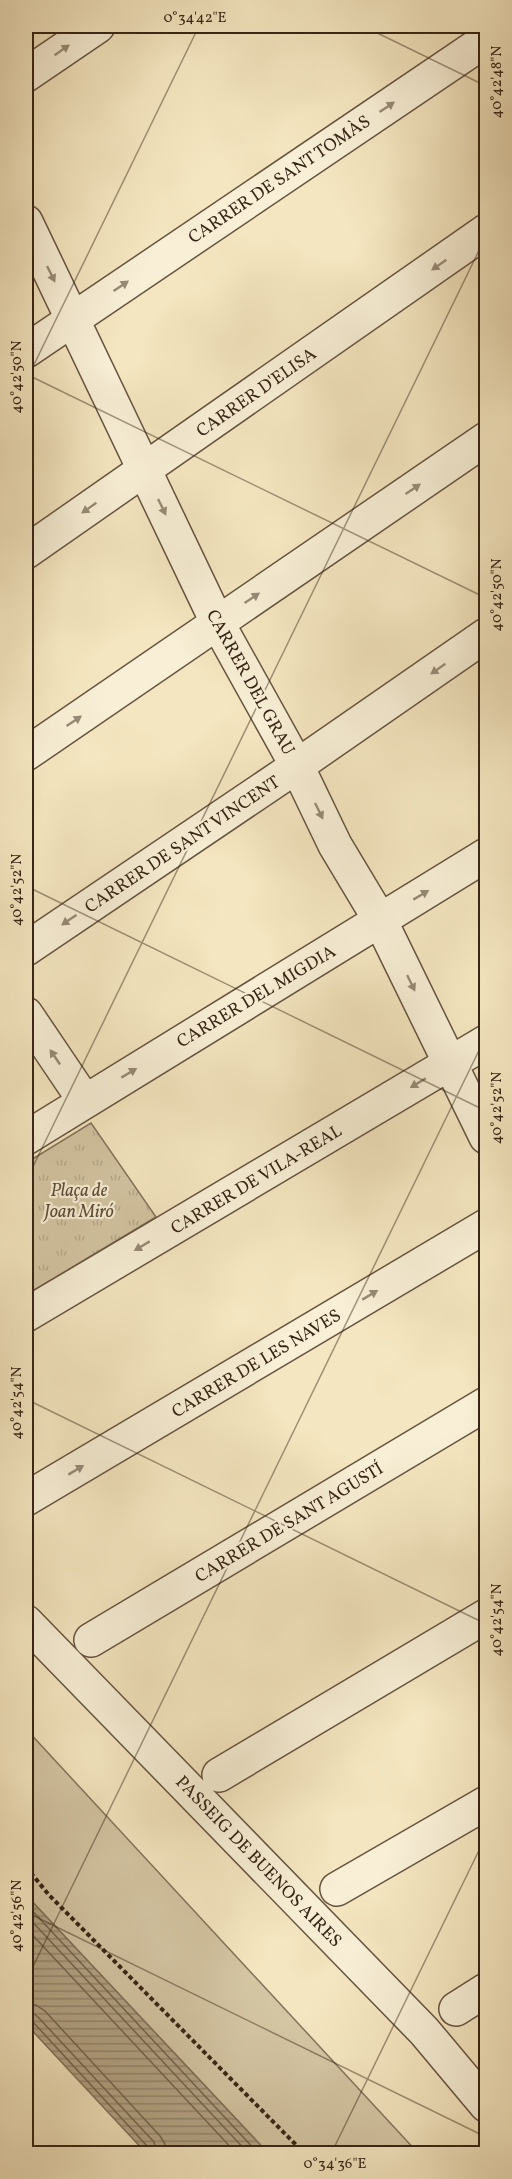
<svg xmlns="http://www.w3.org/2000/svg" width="512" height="2179" viewBox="0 0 512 2179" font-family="Vollkorn,serif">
  <defs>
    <pattern id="park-tufts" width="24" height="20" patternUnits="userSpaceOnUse" patternTransform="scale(1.5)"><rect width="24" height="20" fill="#d4c5a3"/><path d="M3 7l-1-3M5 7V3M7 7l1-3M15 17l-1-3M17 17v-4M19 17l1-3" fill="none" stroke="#b7a98b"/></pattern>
    <pattern id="water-rules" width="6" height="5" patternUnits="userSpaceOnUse" patternTransform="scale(1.5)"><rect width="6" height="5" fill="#b3a486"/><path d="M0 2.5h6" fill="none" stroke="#92856c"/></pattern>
  </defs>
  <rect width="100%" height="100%" fill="#f4e6c0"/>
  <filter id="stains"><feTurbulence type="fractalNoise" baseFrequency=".00333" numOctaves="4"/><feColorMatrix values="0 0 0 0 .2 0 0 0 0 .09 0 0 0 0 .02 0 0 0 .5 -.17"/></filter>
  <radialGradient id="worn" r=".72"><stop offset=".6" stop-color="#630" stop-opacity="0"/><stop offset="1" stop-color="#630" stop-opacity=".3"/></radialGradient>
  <path fill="#d4c5a3" stroke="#85745c" stroke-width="1.5" d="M26 1729 418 2153H268L26 1895Z"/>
  <path fill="url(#park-tufts)" stroke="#85745c" stroke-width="1.5" d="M91 1123 156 1217 26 1295V1163Z"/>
  <path fill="url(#water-rules)" stroke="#817159" stroke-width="1.5" d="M26 1895 268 2153H146L26 2024Z"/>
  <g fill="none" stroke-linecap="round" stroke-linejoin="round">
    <path stroke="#74644e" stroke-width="1.5" d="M26 1904 259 2154
      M26 1915 249 2154
      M26 1928 237 2154
      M26 2003 36 2005 45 2011 160 2136 165 2144 166 2154
      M26 2012 33 2013 38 2017 154 2142 157 2154
      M26 2020 33 2022 148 2147 150 2154"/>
    <g stroke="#665440" stroke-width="36">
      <path id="minor" d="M26 75 98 26
        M26 222 217 622 297 766 335 845 380 920 486 1137
        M26 351 486 40
        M26 552 486 231
        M26 754 486 439
        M26 949 297 766 486 635
        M26 1014 84 1100
        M26 1138 486 855
        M26 1315 486 1042
        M26 1499 486 1226
        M26 1622 424 2031 486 2105
        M91 1640 486 1404
        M219 1775 486 1616
        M337 1889 486 1803
        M456 2009 486 1990"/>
    </g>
    <path stroke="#362415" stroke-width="4" stroke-dasharray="4.5 3" stroke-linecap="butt" d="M26 1867 49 1895 305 2154"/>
    <use href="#minor" stroke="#f8efd6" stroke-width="33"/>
  </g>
  <defs><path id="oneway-solid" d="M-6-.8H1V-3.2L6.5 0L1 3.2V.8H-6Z" transform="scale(1.5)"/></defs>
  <g fill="#978a76">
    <use href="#oneway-solid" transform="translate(62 50) rotate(-35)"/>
    <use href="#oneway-solid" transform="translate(387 107) rotate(-34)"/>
    <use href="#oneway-solid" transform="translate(439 265) rotate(145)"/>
    <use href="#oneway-solid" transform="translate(51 274) rotate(64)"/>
    <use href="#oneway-solid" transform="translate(121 286) rotate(-34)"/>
    <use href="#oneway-solid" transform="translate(413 489) rotate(-34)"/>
    <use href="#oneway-solid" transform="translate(162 507) rotate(64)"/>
    <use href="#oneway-solid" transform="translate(89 508) rotate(145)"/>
    <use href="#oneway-solid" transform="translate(252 598) rotate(-34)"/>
    <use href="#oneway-solid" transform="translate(438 669) rotate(145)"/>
    <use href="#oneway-solid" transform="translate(74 721) rotate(-34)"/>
    <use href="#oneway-solid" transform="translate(319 811) rotate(64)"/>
    <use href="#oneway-solid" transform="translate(421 895) rotate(-31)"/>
    <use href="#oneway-solid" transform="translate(69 920) rotate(146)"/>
    <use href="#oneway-solid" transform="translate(411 983) rotate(64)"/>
    <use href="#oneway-solid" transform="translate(55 1057) rotate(-124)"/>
    <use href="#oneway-solid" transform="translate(129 1073) rotate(-31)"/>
    <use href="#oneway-solid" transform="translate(418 1083) rotate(149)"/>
    <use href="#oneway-solid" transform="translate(142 1246) rotate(149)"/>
    <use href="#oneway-solid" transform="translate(370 1295) rotate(-31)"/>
    <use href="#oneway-solid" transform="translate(76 1470) rotate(-31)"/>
  </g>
  <path fill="none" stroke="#362415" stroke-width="1.5" stroke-opacity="0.45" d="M363 26 486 86M26 374 486 598M26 381 199 26M26 886 486 1111M26 1181 486 236M26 1399 486 1624M26 1912 486 2137M26 1981 486 1036M331 2154 486 1836"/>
  <g text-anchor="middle" stroke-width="4.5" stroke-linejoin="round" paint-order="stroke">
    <g font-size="18" fill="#362415" stroke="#f8efd6">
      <text transform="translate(279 179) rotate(-34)" y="6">CARRER DE SANT TOMÀS</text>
      <text transform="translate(256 392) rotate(-35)" y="6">CARRER D'ELISA</text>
      <text transform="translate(251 682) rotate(61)" y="6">CARRER DEL GRAU</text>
      <text transform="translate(182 844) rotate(-34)" y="6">CARRER DE SANT VINCENT</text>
      <text transform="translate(256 996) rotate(-31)" y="6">CARRER DEL MIGDIA</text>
      <text transform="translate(256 1179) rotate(-31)" y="6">CARRER DE VILA-REAL</text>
      <text transform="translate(256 1363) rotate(-31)" y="6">CARRER DE LES NAVES</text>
      <text transform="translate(289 1522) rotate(-31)" y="6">CARRER DE SANT AGUSTÍ</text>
      <text transform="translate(259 1861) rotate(46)" y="6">PASSEIG DE BUENOS AIRES</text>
    </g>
    <g font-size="18" font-style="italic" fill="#5e4c38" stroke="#f8efd6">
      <text x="79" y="1196">Plaça de<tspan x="79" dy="21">Joan Miró</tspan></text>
    </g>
  </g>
  <rect width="512" height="2179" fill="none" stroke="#f4e6c0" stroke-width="66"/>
  <rect x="33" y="33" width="446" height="2113" fill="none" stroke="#362415" stroke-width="2"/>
  <g font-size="15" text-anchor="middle" fill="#362415">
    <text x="195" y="22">0°34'42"E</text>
    <text transform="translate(496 82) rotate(-90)" y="5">40°42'48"N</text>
    <text transform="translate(16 377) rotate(-90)" y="5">40°42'50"N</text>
    <text transform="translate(496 595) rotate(-90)" y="5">40°42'50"N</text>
    <text transform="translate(16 890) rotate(-90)" y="5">40°42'52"N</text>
    <text transform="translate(496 1108) rotate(-90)" y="5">40°42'52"N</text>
    <text transform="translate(16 1403) rotate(-90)" y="5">40°42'54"N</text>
    <text transform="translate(496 1620) rotate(-90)" y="5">40°42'54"N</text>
    <text transform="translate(16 1916) rotate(-90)" y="5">40°42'56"N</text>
    <text x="335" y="2168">0°34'36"E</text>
  </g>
  <rect width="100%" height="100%" filter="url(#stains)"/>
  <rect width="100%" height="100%" fill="url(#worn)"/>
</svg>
